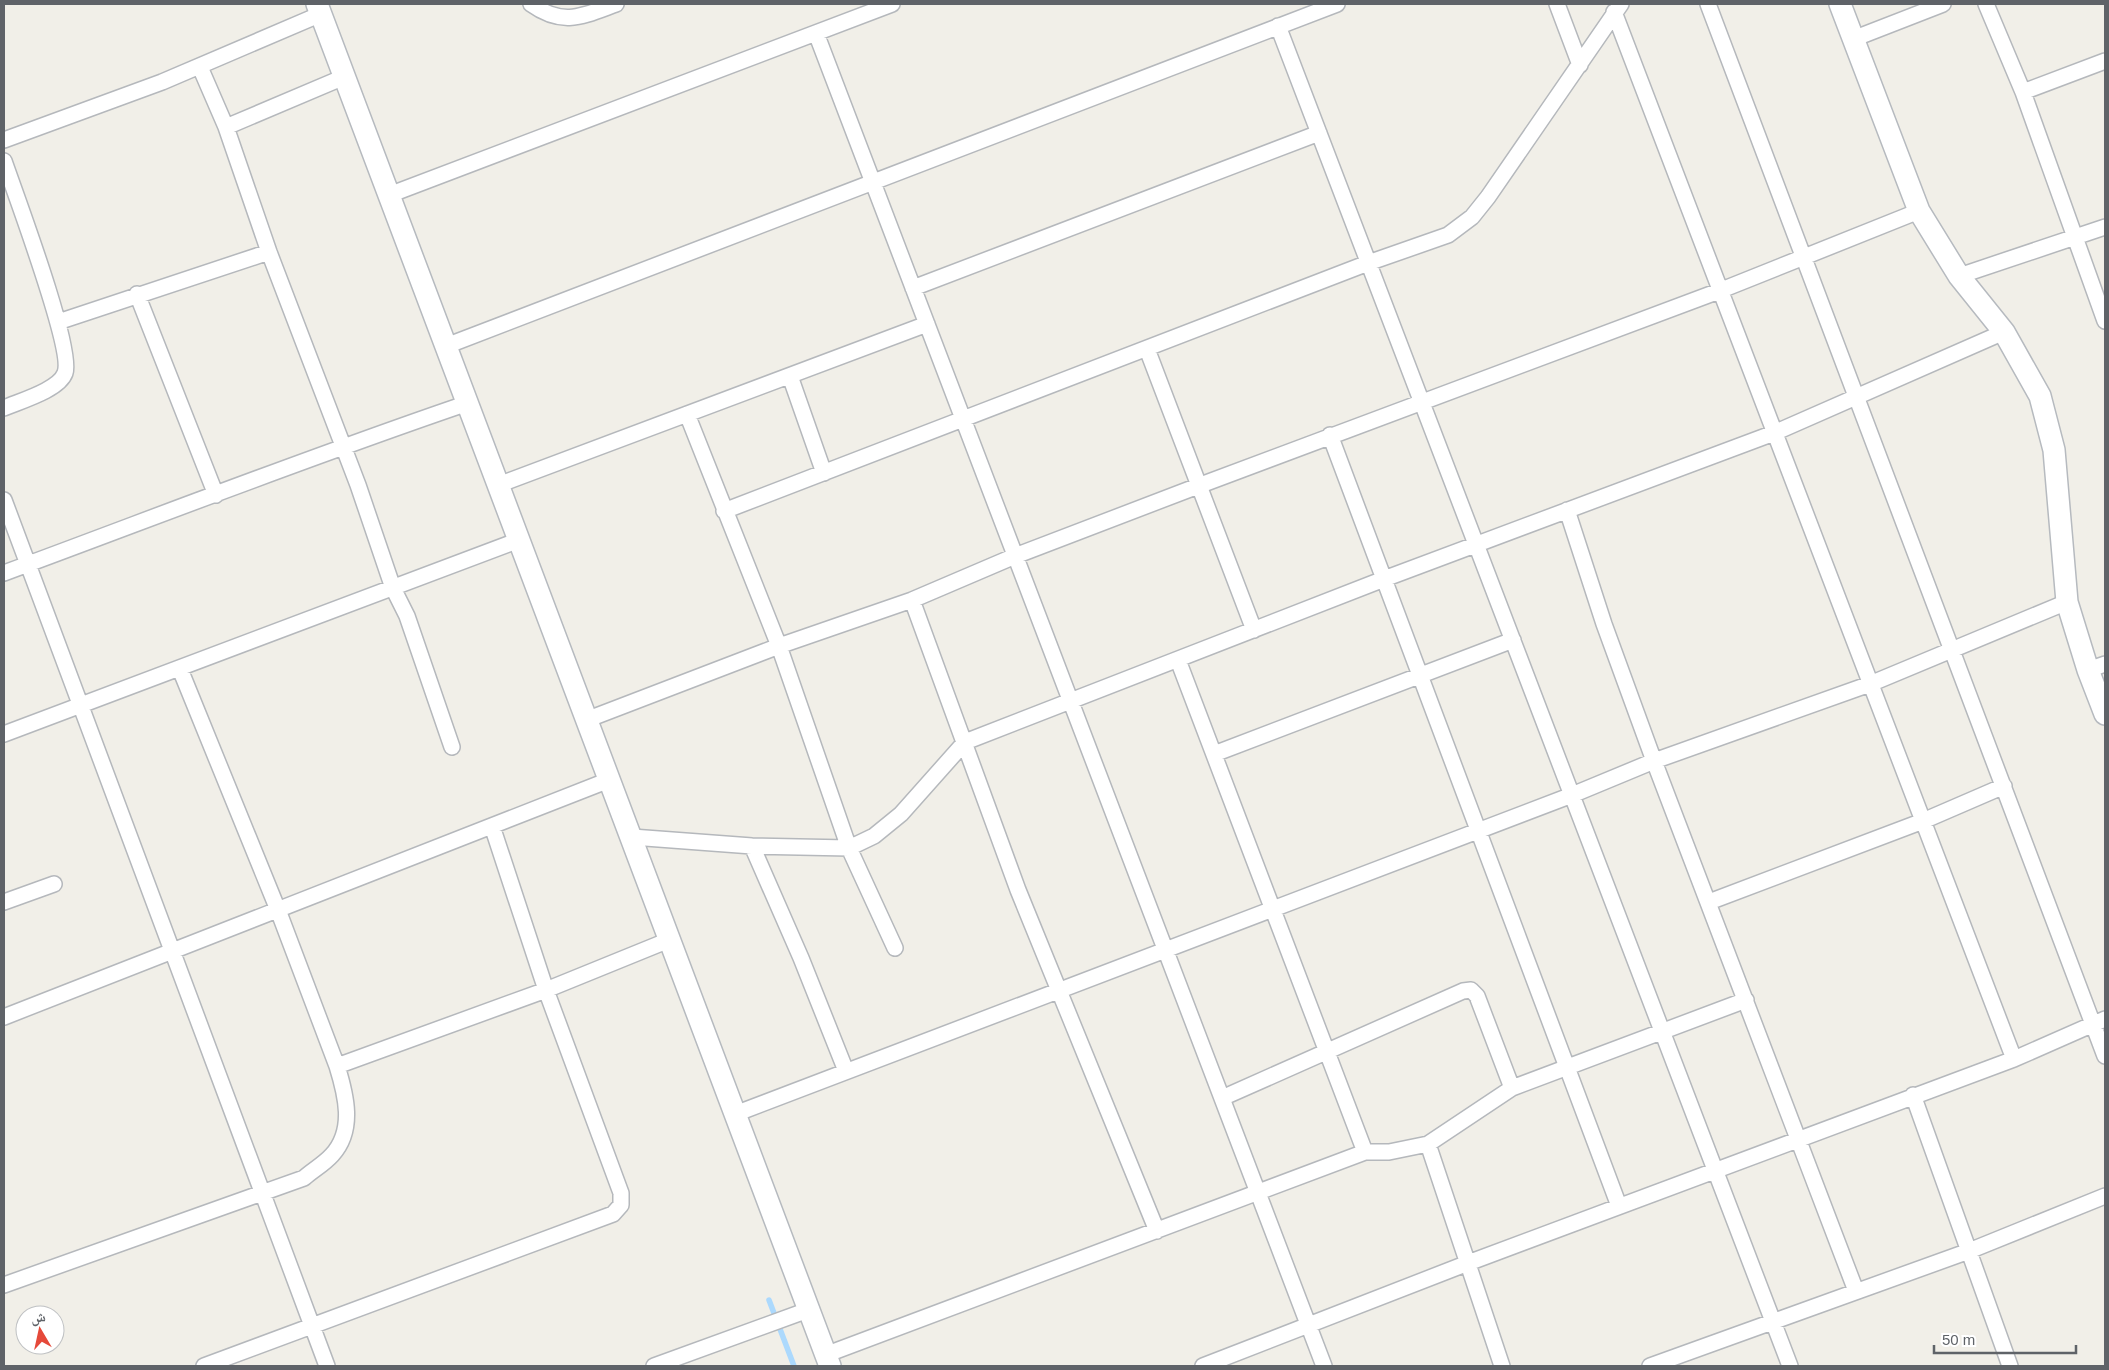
<svg xmlns="http://www.w3.org/2000/svg" width="2109" height="1370" viewBox="0 0 2109 1370" font-family="Arial,'Noto Naskh Arabic',sans-serif">
  <rect width="100%" height="100%" fill="#f1efe8"/>
  <g fill="none" stroke-linecap="round" stroke-linejoin="round">
    <path stroke="#acd9fd" stroke-width="5.5" d="M769 1300 794 1366"/>
    <g stroke="#b5b8bc" stroke-width="18">
      <path id="street" d="M531 4C563 27 583 16 616 4
        M1557 4 1580 65
        M1708 4 2105 1056
        M1986 4 2023 92 2105 321
        M1614 12 2014 1059
        M1278 26 1790 1366
        M816 33 1324 1366
        M1853 39 1943 4
        M200 67 226 127 269 252 358 485 393 588 407 616 452 747
        M2023 92 2105 61
        M226 127 344 77
        M4 140 162 82 321 14
        M4 161C15 193 74 350 65 373 59 390 20 401 4 408
        M389 195 892 4
        M1959 276 2105 227
        M913 288 1319 133
        M137 294 216 495
        M58 322 269 252
        M446 346 1337 4
        M1147 349 1254 630
        M790 376 824 473
        M687 414 779 646 849 848 895 948
        M1330 435 1619 1206
        M498 485 927 324
        M4 500 327 1366
        M1567 510 1604 624 1654 761 1856 1291
        M724 511 1368 263 1448 235 1472 217 1488 197 1621 4
        M4 573C158 516 312 456 468 403
        M912 600 1018 890 1157 1231
        M1178 660 1365 1152
        M2088 670 2105 664
        M586 720 779 646 912 600 1015 556 1198 486 1719 291 1919 211
        M4 734 519 540
        M1214 754 1513 640
        M632 837 752 846 849 848 874 836 901 814 965 742 1384 579 1774 433 2004 332
        M752 846 801 958 846 1071
        M4 902 54 884
        M1709 902 1923 821 2004 786
        M4 1017 609 780
        M337 1066 546 990 669 940
        M1913 1095 2010 1366
        M1222 1098 1463 991 1471 990 1477 996 1512 1088
        M735 1114 1572 795 1654 761 1870 684 2067 602
        M1428 1144 1502 1366
        M4 1285 304 1178C313 1170 324 1164 332 1155 355 1130 346 1095 337 1066L278 910 180 669
        M825 1355 1365 1152H1389L1428 1144 1512 1088 1746 1000
        M204 1366 613 1214 621 1205V1193L546 990 492 826
        M654 1366 808 1310
        M1203 1366 1468 1263 2014 1059 2105 1019
        M1650 1366 1969 1251 2105 1196"/>
    </g>
    <g stroke="#b6babf" stroke-width="24">
      <path id="secondary" d="M317 4 830 1366
        M1840 4 1919 211 1959 276 2004 332 2040 396 2054 450 2067 602 2088 670 2105 714"/>
    </g>
    <use href="#street" stroke="#fff" stroke-width="15"/>
    <use href="#secondary" stroke="#fff" stroke-width="21"/>
  </g>
  <rect width="2109" height="1370" fill="none" stroke="#5f6368" stroke-width="10"/>
  <g transform="translate(40 1330) rotate(351)"><circle r="24" fill="#ffffff" stroke="#bfc1c3"/>
  <path d="M0-4L9 19L0 12L-9 19Z" fill="#e5493a"/>
  <text y="-8" font-size="14" font-weight="bold" text-anchor="middle" fill="#5f6368">ش</text>
  </g>
  <path d="M1934 1345v8h142v-8" fill="none" stroke="#5f6368" stroke-width="2.5"/>
  <text x="1942" y="1345" font-size="15" fill="#5f6368" stroke="#ffffff" stroke-width="4" paint-order="stroke">50 m</text>
</svg>
